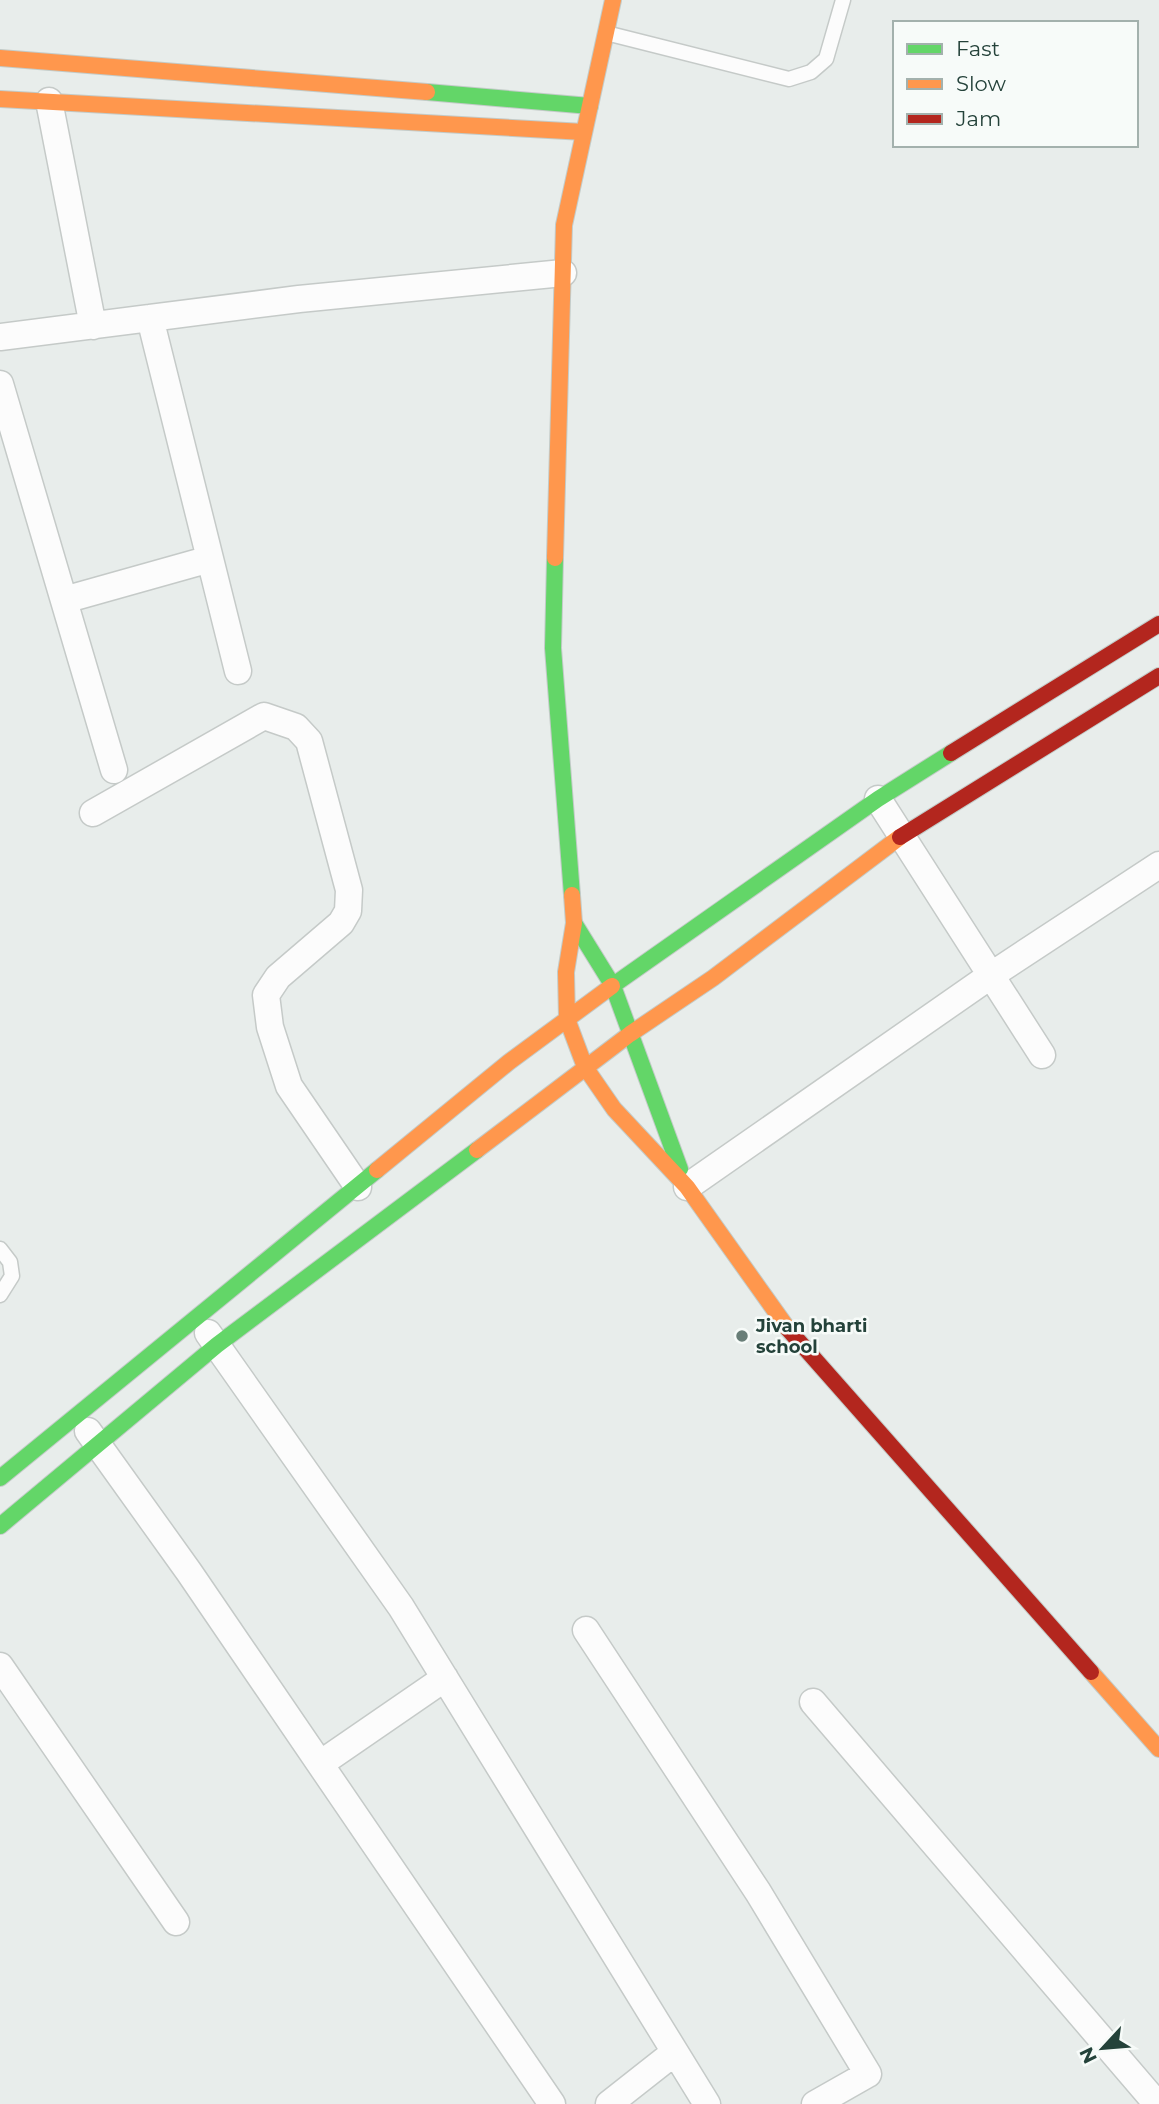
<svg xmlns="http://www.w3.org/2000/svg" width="1159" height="2104" viewBox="0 0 1159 2104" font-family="Montserrat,sans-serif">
  <rect width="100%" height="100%" fill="#e8edeb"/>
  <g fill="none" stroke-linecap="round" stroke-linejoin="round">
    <g stroke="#c5cac8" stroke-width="17">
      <path id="lane" d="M606 33 789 79 811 72 826 59 843 0
        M0 1249 10 1262 12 1276 0 1295"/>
    </g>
    <g stroke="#c5cac8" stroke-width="29">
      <path id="street" d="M49 101 93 326
        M0 337 150 318
        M0 384 114 770
        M64 600 210 559
        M238 671 150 318 299 299 563 273
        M878 799 1042 1055
        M93 813 264 716 296 727 309 741 349 890 348 911 341 923 278 977 266 995 270 1027 289 1086 358 1187
        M687 1187 990 976 1159 865
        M208 1333 401 1607 707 2104
        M88 1431 189 1572 552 2104
        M586 1630 758 1892 868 2074 815 2104
        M0 1666 176 1922
        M813 1702 1157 2104
        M320 1764 445 1678
        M609 2104 675 2052"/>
    </g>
    <g stroke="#c3cbc8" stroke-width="18">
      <path id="fast" d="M427 92 590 106
        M555 558 553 648 572 895
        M574 923 613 986 680 1169
        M612 986 878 799 951 753
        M0 1478 377 1170
        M0 1526 217 1345 477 1150"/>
    </g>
    <g stroke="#c3cbc8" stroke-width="18">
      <path id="slow" d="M0 58 427 92
        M0 99 584 132
        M555 558 564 225 613 0
        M572 895 574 923 566 972 567 1019 585 1067 614 1109 687 1187 788 1329
        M477 1150 630 1034 713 978 900 837
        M377 1170 509 1062 612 986
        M1091 1672 1159 1749"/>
    </g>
    <g stroke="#c3cbc8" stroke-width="18">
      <path id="jam" d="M951 753 1159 624
        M900 837 1159 676
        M788 1329 1091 1672"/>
    </g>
    <use href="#lane" stroke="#fcfcfc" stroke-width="14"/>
    <use href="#street" stroke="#fcfcfc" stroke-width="26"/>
    <use href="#fast" stroke="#63d668" stroke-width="16"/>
    <use href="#slow" stroke="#ff974d" stroke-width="16"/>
    <use href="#jam" stroke="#b3261e" stroke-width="16"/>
  </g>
  <circle fill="#697e78" stroke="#f7fbf9" stroke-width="2.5" cx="742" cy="1336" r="7"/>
  <g text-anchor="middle" stroke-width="5" stroke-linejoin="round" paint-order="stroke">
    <g font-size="18" font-weight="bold" fill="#24423a" stroke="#f7fbf9" text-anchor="start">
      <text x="756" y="1332">Jivan bharti<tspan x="756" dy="21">school</tspan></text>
    </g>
  </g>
  <rect x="893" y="21" width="245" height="126" fill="#f7fbf9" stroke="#a3b1ad" stroke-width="2"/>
  <rect x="907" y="44" width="35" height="10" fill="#63d668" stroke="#a3b1ad" stroke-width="2"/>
  <text x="956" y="56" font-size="21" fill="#24423a">Fast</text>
  <rect x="907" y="79" width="35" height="10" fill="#ff974d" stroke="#a3b1ad" stroke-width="2"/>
  <text x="956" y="91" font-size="21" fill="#24423a">Slow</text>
  <rect x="907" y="114" width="35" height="10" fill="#b3261e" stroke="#a3b1ad" stroke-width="2"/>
  <text x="956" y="126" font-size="21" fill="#24423a">Jam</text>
  <g transform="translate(1103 2048) rotate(244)" stroke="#f7fbf9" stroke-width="5" paint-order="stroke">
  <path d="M0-5L12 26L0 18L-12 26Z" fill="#24423a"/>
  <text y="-10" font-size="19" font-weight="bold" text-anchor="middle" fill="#24423a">N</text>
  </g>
</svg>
